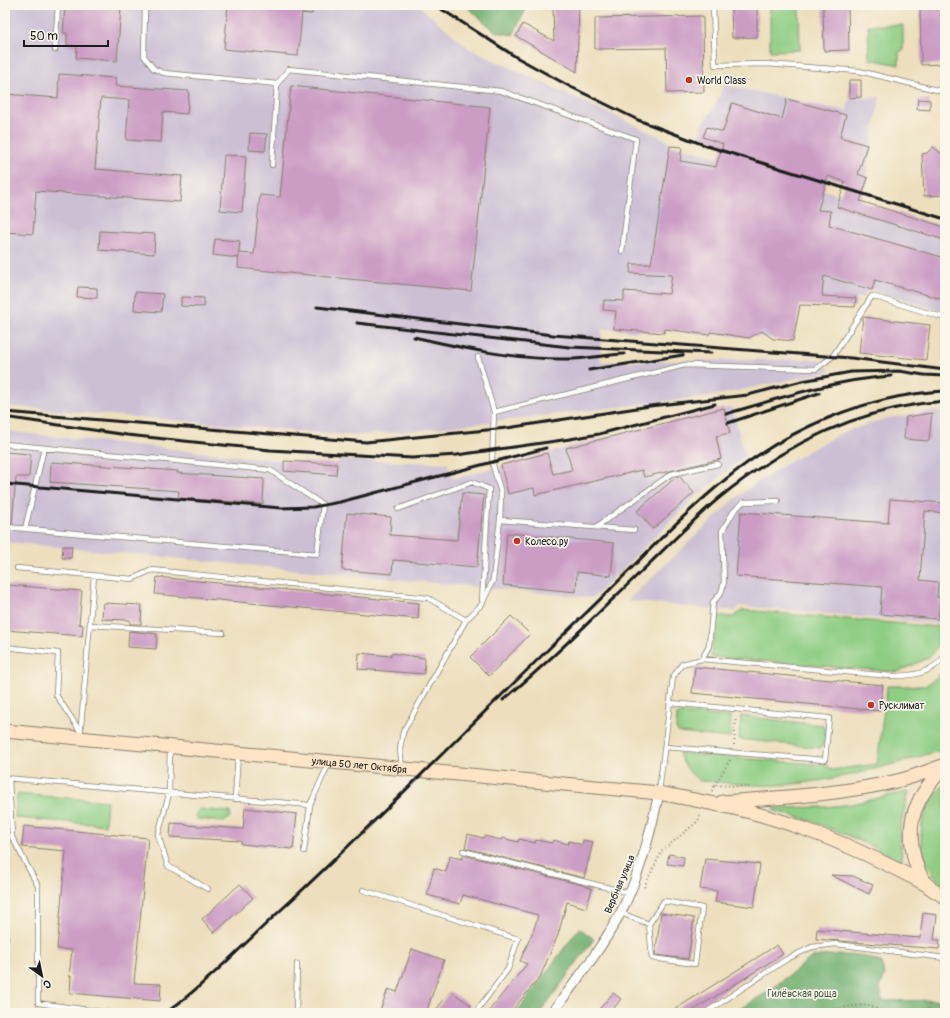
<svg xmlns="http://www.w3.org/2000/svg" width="950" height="1018" viewBox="0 0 950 1018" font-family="Pangolin,sans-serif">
  <rect width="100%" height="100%" fill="#fbf7ec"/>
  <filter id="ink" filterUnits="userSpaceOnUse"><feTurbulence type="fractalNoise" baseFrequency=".025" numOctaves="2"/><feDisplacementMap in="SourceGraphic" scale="8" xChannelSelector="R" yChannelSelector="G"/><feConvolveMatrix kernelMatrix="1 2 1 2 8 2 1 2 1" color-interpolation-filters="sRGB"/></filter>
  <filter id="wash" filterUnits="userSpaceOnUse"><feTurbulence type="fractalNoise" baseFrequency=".012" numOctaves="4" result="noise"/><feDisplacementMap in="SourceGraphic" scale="16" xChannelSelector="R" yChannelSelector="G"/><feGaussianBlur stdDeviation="0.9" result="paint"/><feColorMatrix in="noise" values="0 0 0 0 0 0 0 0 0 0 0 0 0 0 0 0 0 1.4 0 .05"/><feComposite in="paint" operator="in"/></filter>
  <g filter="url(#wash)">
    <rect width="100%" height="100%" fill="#eddfbd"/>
    <path fill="#ccbfd4" d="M5 5H418L470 49 667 140 670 146 682 147 945 227V312L872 290 866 293 863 298H856L855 307 800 305 793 341 753 336 741 337 721 334 709 335 676 330 665 329 664 333 602 329 601 362 819 359 831 371 713 396 412 431 366 435H346L5 406Z
      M724 85 847 111 849 99 880 97 864 188 703 137 699 135 702 125 715 106Z
      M732 407 745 456 693 499 593 598 5 542V431L284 461 337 464 340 460 447 463 453 479 625 432Z
      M934 411H945V619L942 624 739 606 736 611 627 601 727 506 746 490 786 464 841 433 887 418Z"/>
    <path fill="#8fcd84" stroke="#567450" d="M770 5H799L800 50 770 51Z
      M868 25H903V51L899 52V65L869 59Z
      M742 610 940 627 937 647 928 658 898 672 711 657 716 616 734 617Z
      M945 671V749C892 765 835 782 779 785 753 787 726 782 700 781 691 775 682 764 679 753L827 765 831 770 877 764 887 686H925Z
      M682 713 731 717 730 738 679 733 676 729 677 715Z
      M741 716 822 725 826 730 824 744 820 748 739 739Z
      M945 784V887C913 860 913 811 945 784Z
      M909 791 900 828 902 861C861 841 818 820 774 811V808L825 807 852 804Z
      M17 794 107 801 105 825 15 818Z
      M199 809 231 812 230 818 224 822 198 819 195 816Z"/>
    <path fill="#73b072" stroke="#486647" d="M465 5H528L513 35 496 32Z
      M579 928 594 939 540 1013H516Z
      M831 955H860L881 962 885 976 880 986 882 1001 945 1000V1013H733L769 991 812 957Z"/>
    <g id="blocks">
      <path fill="#cb9cc4" d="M65 5 121 7 117 61 76 58 77 46 67 45V33H63Z
        M228 5H313L312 14 302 13 298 56 224 49Z
        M579 5 577 72 516 36 523 24 554 41 553 6Z
        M731 5H757V37L732 38Z
        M823 5H848L849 50 824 51Z
        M920 5H945V64L921 65Z
        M703 16 704 92 667 93 666 48 595 49V18Z
        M59 74 116 78 115 86 189 91 187 114 163 112 161 142 126 140 129 100 101 98 95 169 182 176 180 202 36 191 33 234 5 232V94L58 98Z
        M849 80H861V97L849 98Z
        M291 86 490 107 471 291 238 268 239 253 254 254 260 195 280 197Z
        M787 99 846 115 840 137 867 145 858 174 868 178 860 201 945 227V240L837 207 845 182 828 176 818 210 831 211 829 225 945 258V300L875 280 872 290 824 276 822 296 856 298 855 307 800 305 793 341 773 339 762 331 749 338 710 332 709 335 665 329 664 333 614 329 616 311 603 310 604 300 624 301V291L669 294 672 275 630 273 631 264H651L670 146 682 147 680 161 716 167 723 144 703 137 707 127 723 132 732 103 782 119Z
        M918 99 930 100V110L917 109Z
        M250 133 267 134 265 151 249 150Z
        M933 147 941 153H945V195L924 196 922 154 927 153Z
        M224 155 246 156 242 212 220 210Z
        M100 231 155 234 154 254 99 250Z
        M215 239 240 241 238 258 213 255Z
        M78 287 97 288V298L77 297Z
        M135 292 163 294 161 312 134 310Z
        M181 297 204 298V307L181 306Z
        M863 317 930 325 926 360 859 353Z
        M724 408 730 433 716 436 721 459 644 477 642 470 535 495 534 488 508 494 501 465 547 453 553 474 572 470 566 448Z
        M932 413 929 441 904 439 906 417Z
        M5 452 31 454 29 477H16L12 524 5 523Z
        M284 461 337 464 336 475 284 471Z
        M51 462 178 471 177 473 264 479 263 504 178 498 179 491 50 482Z
        M679 476 694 493 653 529 637 511 676 477Z
        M462 493 484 495 477 567 393 560 392 574 342 570 347 513 391 517 390 535 457 540Z
        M890 499 945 503V513L925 511 920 580 938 582 937 597 940 598 938 619 880 614 882 587 736 576 741 512 888 523Z
        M507 533 614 543 611 576 577 572 576 592 503 585Z
        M63 546H72L71 558H62Z
        M157 577 419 603 418 619 155 594Z
        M7 585 82 591 79 624 83 625 82 636 5 630Z
        M103 603 142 605 141 624H130V620L102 619Z
        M511 616 530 634 489 676 470 657Z
        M129 631 157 634 156 649 128 647Z
        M359 653 391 656V653L425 658 424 674 358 669Z
        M695 667 883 685 880 711 692 693Z
        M245 808 297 814 293 849 241 844V841L170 837 171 823 185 824V825L243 829Z
        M24 826 148 838 134 983 161 984 160 1001 70 993 71 976 69 977 72 950 57 949 66 851 22 847Z
        M468 834 483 838 484 836 501 840 502 838 518 842 519 839 535 843 536 840 552 843 553 840 568 844 569 841 582 845 583 840 593 842 584 878 465 848Z
        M669 854 684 857 683 866 667 864Z
        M463 855 582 885 592 889 586 908 567 902 558 935 540 977 510 1013H487L527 964 520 961 534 929 538 915 463 895 460 904 427 895 434 868 446 872 450 856 462 859Z
        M705 859 760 864 754 907 715 902 717 891 700 889Z
        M831 875 853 876 873 885 869 894Z
        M240 884 253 898 214 933 202 919Z
        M661 913 694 918 688 959 655 955Z
        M923 913 937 915 934 940H940L939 949 816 939 817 929 920 938Z
        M777 945 783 954 689 1013H669Z
        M412 949 444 960 426 1013H379L388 989 397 992Z
        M450 991 471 1005 465 1013H434Z
        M613 993 621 999 610 1013H596Z"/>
    </g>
  </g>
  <g filter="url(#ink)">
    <use href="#blocks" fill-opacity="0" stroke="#847e6c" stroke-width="1"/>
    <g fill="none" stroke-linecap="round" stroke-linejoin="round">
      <g stroke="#847e6c" stroke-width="6">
        <path id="service" d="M145 5 144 56 154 69 164 73 277 84 272 165
          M713 5 715 65 767 64 859 71 945 92
          M55 50 58 5
          M277 84 289 69 501 91 636 139 622 251
          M478 357 494 412
          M5 444 270 470 323 505 317 554 5 527
          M398 509 472 482 489 489 482 600
          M500 520 634 530
          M596 527 671 474 718 464
          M25 529 44 448
          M17 568 132 579 152 570 428 598 466 620
          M90 625 223 633
          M5 647 58 653 56 695 80 731
          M702 659 709 646 713 602 721 593 724 582 722 531 734 511 743 502 778 501
          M80 737 94 576
          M665 747 825 760 829 718 671 703
          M170 748 169 794 158 835 168 866 208 889
          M402 767 400 749 403 732 466 620 482 604 493 580 500 520 501 493 492 462 494 412 685 365 816 369 833 356 872 296 942 317 945 321
          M5 778 310 805 329 763
          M9 779 12 837 38 886V1003L110 1013
          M659 792 673 677 682 664 702 659 891 676C913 676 931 674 945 656
          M235 799 238 755
          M304 851 310 805
          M463 851 629 893
          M363 890 518 939 508 969 475 1013
          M621 913 649 924 652 958 695 964 702 908 664 901 649 924
          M5 938H6
          M296 1013 297 964
          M705 1013 787 959 812 947 836 944 945 958"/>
      </g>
      <g stroke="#847e6c" stroke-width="11">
        <path id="minor" d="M552 1013C576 981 602 948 621 912 640 875 650 834 659 793"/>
      </g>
      <g stroke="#847e6c" stroke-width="15">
        <g id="secondary">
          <path id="s1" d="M5 731 659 793C707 802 757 811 804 829 847 844 888 864 929 886"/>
          <path d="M945 767C932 779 921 794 915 810 907 832 912 870 929 887 934 891 940 894 945 897"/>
          <path d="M722 802C780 798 845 794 901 780 916 776 931 770 945 765"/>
        </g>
      </g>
      <path stroke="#847e6c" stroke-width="2" stroke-dasharray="1 3" stroke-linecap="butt" d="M734 745 736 717
        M715 785 730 760
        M712 791 715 785 752 787
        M644 887 662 851 698 821 701 813
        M813 1013 853 1006 870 1005 881 1011 907 1013
        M928 1013 930 1002
        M937 1013 945 1011"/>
      <use href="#service" stroke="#fff" stroke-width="4.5"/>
      <use href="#minor" stroke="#fff" stroke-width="9"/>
      <use href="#secondary" stroke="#ffe4c6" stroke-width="13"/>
      <path stroke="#1c1c1c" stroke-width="3" d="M435 5 516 57 569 86 638 120 707 146 945 219
        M317 307 553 335 851 358 945 370
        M357 323 569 347 711 353
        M414 337C462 348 512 359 563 359 583 360 603 355 624 354
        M589 370 683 355
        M5 412 366 442 507 428 650 406 748 395 802 381 851 372 899 371 924 375 945 376
        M726 414C780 398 834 380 891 376
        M11 418 127 435 270 450 412 458 457 455 570 439 599 434 715 404
        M728 423 819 393
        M5 484 281 508 313 507 340 502 546 448
        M503 700C554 658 601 610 649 564 672 542 694 519 719 498 784 445 860 407 945 401
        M166 1013C208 982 245 943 283 908 387 812 484 710 586 613 633 568 676 520 726 479 787 429 866 395 945 391"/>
    </g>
  </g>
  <g fill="#c8321e" stroke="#fbf7ec" stroke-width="1.5">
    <circle cx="689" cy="80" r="4"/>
    <circle cx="517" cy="541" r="4"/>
    <circle cx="871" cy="705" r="4"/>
  </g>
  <g text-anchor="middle" stroke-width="3.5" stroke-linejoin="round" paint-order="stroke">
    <g font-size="10" fill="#1c1c1c" stroke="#fbf7ec" text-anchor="start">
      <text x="697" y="84">World Class</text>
      <text x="525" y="545">Колесо.ру</text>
      <text x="879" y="709">Русклимат</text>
    </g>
    <g font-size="10" fill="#1c1c1c" stroke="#fbf7ec">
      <text dy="4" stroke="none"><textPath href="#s1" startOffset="356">улица 50 лет Октября</textPath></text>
      <text transform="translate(619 884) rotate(-67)" y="4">Вербная улица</text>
    </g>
    <g font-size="10" fill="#445a40" stroke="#fbf7ec">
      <text x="802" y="997">Гилёвская роща</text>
    </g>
  </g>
  <rect width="950" height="1018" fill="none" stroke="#fbf7ec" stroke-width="20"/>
  <g transform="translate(42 976) rotate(147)" stroke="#fbf7ec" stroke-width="3" paint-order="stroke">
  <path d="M0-3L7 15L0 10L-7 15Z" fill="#1c1c1c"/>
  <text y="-6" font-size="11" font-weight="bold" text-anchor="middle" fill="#1c1c1c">С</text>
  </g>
  <path d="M24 40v6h84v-6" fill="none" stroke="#1c1c1c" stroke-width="2"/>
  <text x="30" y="40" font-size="12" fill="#1c1c1c" stroke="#fbf7ec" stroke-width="3" paint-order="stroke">50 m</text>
</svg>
